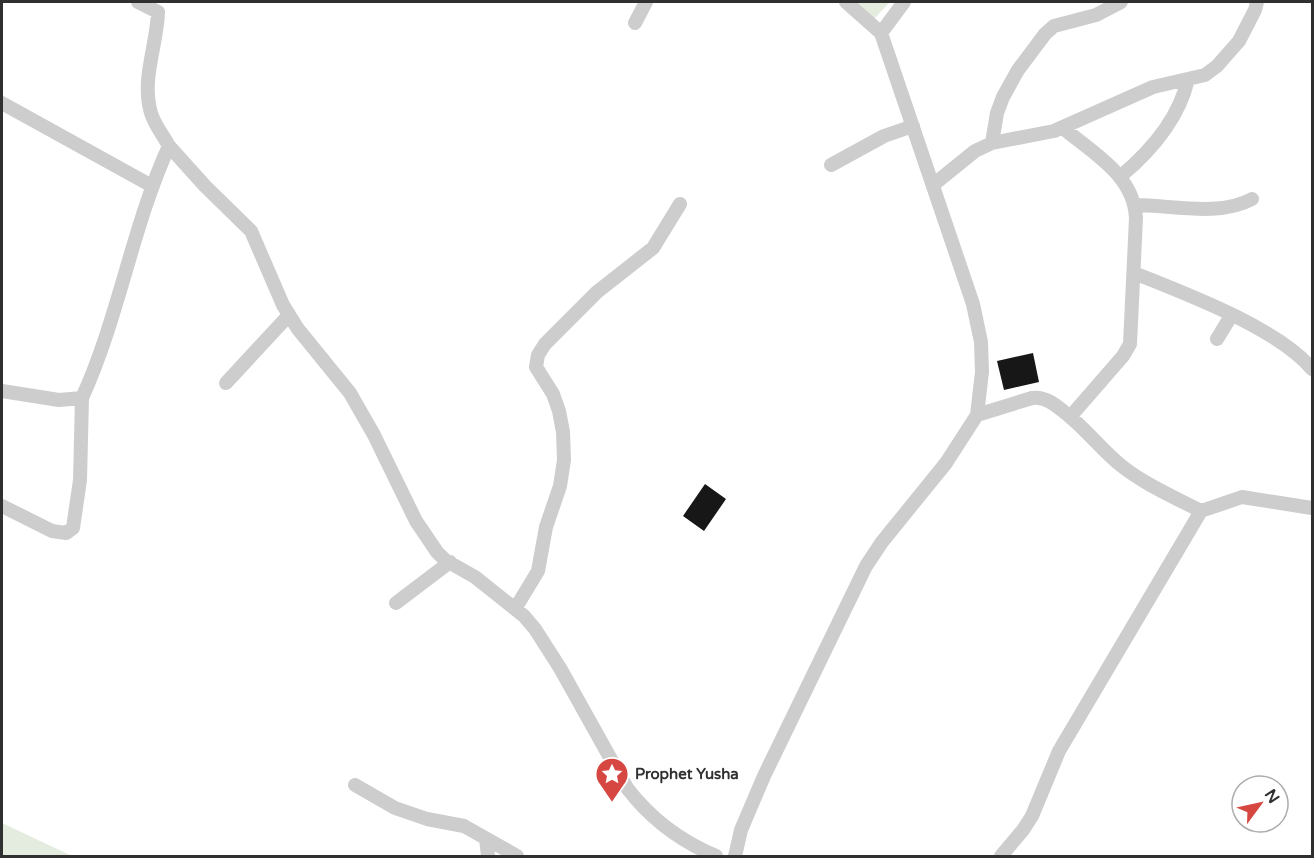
<svg xmlns="http://www.w3.org/2000/svg" width="1314" height="858" viewBox="0 0 1314 858" font-family="'Varela Round',sans-serif">
  <rect width="100%" height="100%" fill="#fff"/>
  <path fill="#e4ebdf" d="M849 2H890L871 22Z
    M2 823 72 856H2Z"/>
  <path fill="#171717" d="M1033 353 1039 382 1004 390 997 361Z
    M705 484 726 499 704 531 683 516Z"/>
  <g fill="none" stroke-linecap="round" stroke-linejoin="round">
    <path stroke="#cdcdcd" stroke-width="14" d="M635 23 646 2
      M881 33 904 2
      M2 103 152 186
      M1063 128C1093 153 1134 175 1136 218L1130 344 1123 356 1070 417
      M992 143 997 113 1003 97 1018 70 1045 34 1054 26 1096 15 1121 2
      M169 146 205 186 251 231 283 305 298 329 350 393 374 435 416 521 437 552 445 560 475 577 524 616 535 629 560 668 627 788C650 818 680 841 716 856
      M831 165 884 136 913 126
      M1121 176C1152 150 1179 119 1188 79
      M933 185 975 151 992 143 1054 131 1153 87 1205 75 1217 66 1239 41 1255 10 1257 2
      M1135 205C1171 205 1220 217 1252 199
      M1134 273C1184 293 1278 328 1312 369
      M1217 339 1231 316
      M226 383 289 315
      M2 391 59 400 82 398C119 317 132 227 169 146 163 135 154 124 151 113 141 79 157 46 158 12L138 2
      M977 415 1032 398C1047 396 1058 407 1069 416 1088 431 1103 452 1123 467 1146 485 1174 497 1201 511L1059 751 1032 816 1023 830 1001 856
      M2 506 52 531 66 533 73 528 80 480 82 398
      M1201 511 1242 497 1312 508
      M396 603 450 562
      M515 609 538 571 546 527 560 486 564 460 563 432 559 411 553 394 536 367 538 355 545 344 597 292 653 248 680 204
      M355 785 395 808 427 819 464 826 517 856
      M486 839 488 856
      M735 856 741 830 764 776 866 566 882 542 946 463 977 415 982 372 981 342 973 304 881 33 846 2"/>
  </g>
  <defs>
    <g id="sight-pin" transform="scale(1.725)"><path d="M0 17L-7.5 6A9.5 9.5 0 1 1 7.5 6Z" fill="#d64742" stroke="#fff"/><path d="M0-6L1.8-2.2L6-1.7L2.9 1.2L3.7 5.4L0 3.3L-3.7 5.4L-2.9 1.2L-6-1.7L-1.8-2.2Z" fill="#fff"/></g>
  </defs>
  <g fill-rule="evenodd">
    <use href="#sight-pin" x="612" y="774"/>
  </g>
  <g text-anchor="middle" stroke-width="6" stroke-linejoin="round" paint-order="stroke">
    <g font-size="15" font-weight="bold" fill="#303030" stroke="#fff" text-anchor="start">
      <text x="635" y="779">Prophet Yusha</text>
    </g>
  </g>
  <rect width="1314" height="858" fill="none" stroke="#303030" stroke-width="6"/>
  <g transform="translate(1260 804) rotate(57)"><circle r="28" fill="#ffffff" stroke="#acacac" stroke-width="1.5"/>
  <path d="M0-4.5L10 22L0 15L-10 22Z" fill="#d64742"/>
  <text y="-9" font-size="16" font-weight="bold" text-anchor="middle" fill="#303030">N</text>
  </g>
</svg>
